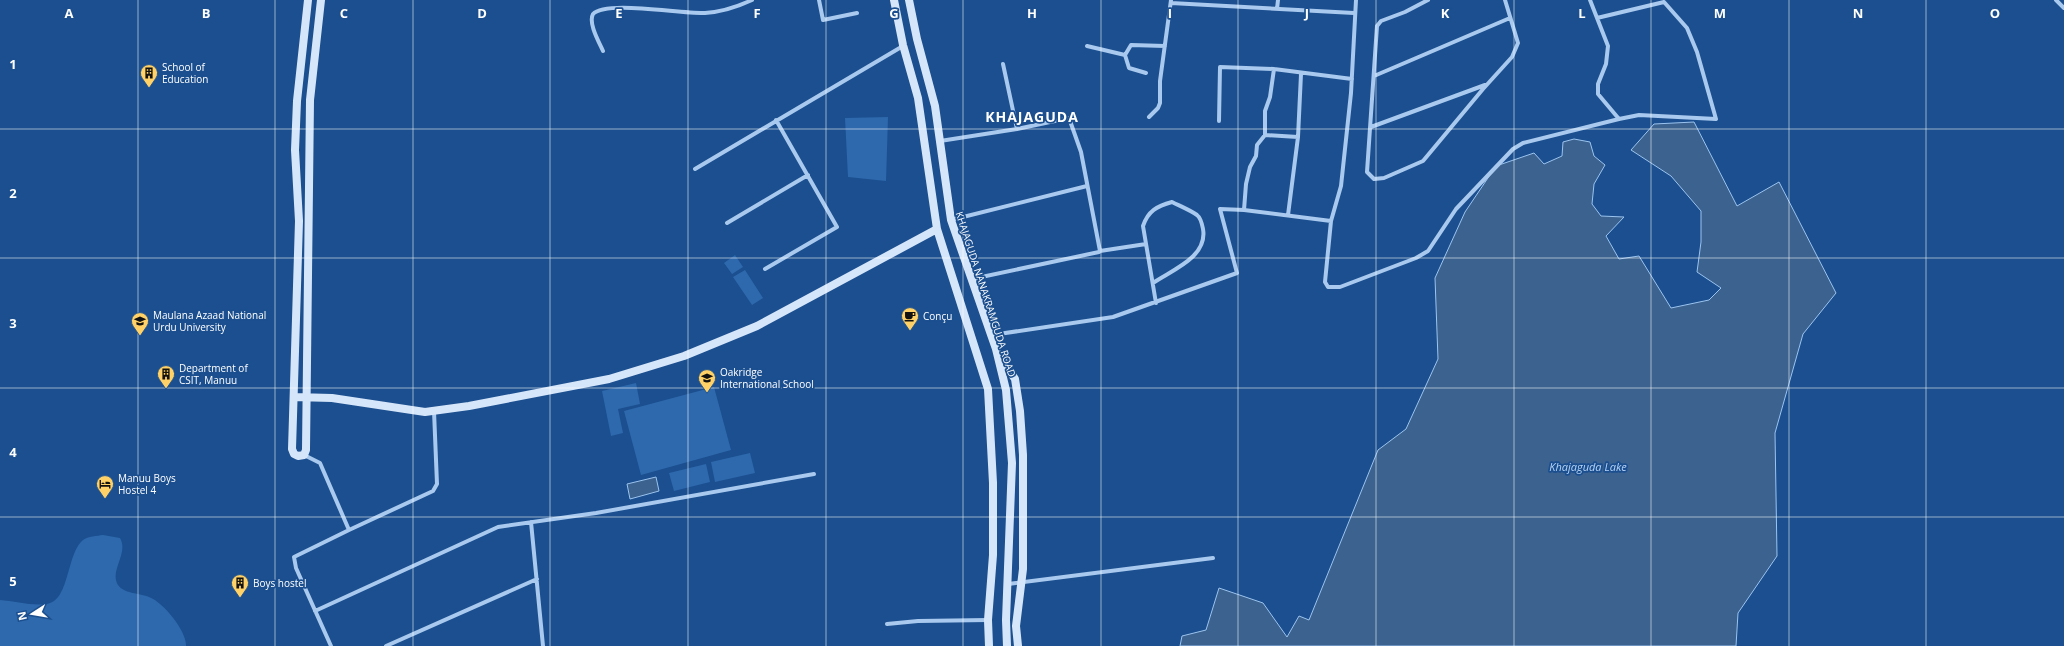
<svg xmlns="http://www.w3.org/2000/svg" width="2064" height="646" viewBox="0 0 2064 646" font-family="'Open Sans',sans-serif">
  <rect width="100%" height="100%" fill="#1b4f8f"/>
  <path fill="#2e69ad" d="M888 117 886 181 848 177 845 118Z
    M735 255 743 267 732 274 724 263Z
    M745 270 763 298 752 305 733 277Z
    M636 383 640 404 618 409 623 433 611 436 602 391Z
    M714 387 731 450 641 475 624 411Z
    M750 453 755 473 715 482 711 462Z
    M706 464 710 482 674 491 669 473Z
    M103 535 120 538C129 553 109 571 118 585 124 594 140 593 149 597 163 602 187 631 186 646H0V600C14 601 32 606 46 604 70 602 66 554 83 540 88 536 97 536 103 535Z"/>
  <path fill="#3c6290" stroke="#9cc4f0" d="M1694 122 1737 206 1779 182 1836 293 1803 334 1775 433 1777 556 1738 613 1736 646H1180L1182 636 1206 630 1219 588 1263 603 1287 637 1299 616 1309 620 1378 450 1406 429 1438 359 1435 278 1465 212 1496 166 1534 153 1544 164 1562 156 1563 142 1574 139 1590 142 1594 156 1605 165 1594 184 1592 204 1601 216 1624 217 1606 236 1619 259 1639 256 1671 308 1709 300 1721 288 1697 272 1701 242V211L1671 176 1631 150 1654 124Z
    M656 477 659 491 630 499 627 484Z"/>
  <g fill="none" stroke-linecap="round" stroke-linejoin="round">
    <path stroke="#a9c9ee" stroke-width="4" d="M819 0 823 20 857 13
      M1356 0 1351 93 1341 186 1331 221 1325 282 1328 287H1340L1416 258 1428 251 1456 209 1513 149 1523 143 1619 119 1598 94V84L1606 64 1608 46 1590 0
      M1428 0 1405 12 1381 21 1377 26 1367 172 1374 179 1384 178 1423 161 1483 89 1512 57 1518 43 1505 0
      M2056 0 2064 8
      M1171 3 1354 13
      M1277 9 1278 0
      M1597 18 1664 2 1687 28 1697 52 1716 119 1639 115 1619 119
      M1087 46 1125 55 1129 68 1146 73
      M603 51C599 42 588 23 593 14 606 0 680 14 705 13 721 12 737 7 752 0
      M1125 55 1131 45 1165 46
      M1003 64 1017 129
      M1374 76 1510 18
      M1149 117 1158 108 1160 103V81L1171 0
      M1219 121 1220 67 1274 69 1352 79
      M1371 127 1485 85
      M1265 135 1298 137 1288 215
      M1298 137 1301 74
      M940 141 1017 129 1069 118 1081 152 1100 251
      M695 169 903 46
      M1244 210 1246 184 1250 167 1256 156 1257 145 1265 135V111L1270 97 1274 69
      M951 220 1087 186
      M727 223 808 175
      M765 269 837 227 776 120
      M972 279 1099 252 1100 251 1146 244
      M1153 283C1172 270 1208 257 1203 229 1202 224 1201 218 1197 215 1190 210 1180 206 1172 202 1157 206 1148 211 1143 226L1156 303
      M992 335 1113 317 1237 273 1220 209 1244 210 1331 221
      M304 455 320 463 349 530 294 557 296 568 331 646
      M531 522 543 646
      M349 530 433 491 437 484 434 411
      M1008 584 1213 558
      M315 611 498 527 596 513 814 474
      M887 624 918 621 988 620
      M386 646 537 579"/>
    <path stroke="#d6e6fa" stroke-width="8" d="M308 0 297 101 295 150 299 221 292 449 294 454 298 456 304 455 306 450 310 100 321 0
      M894 0 903 45 918 98 937 229 988 389 993 483V555L988 620 989 646
      M909 0 917 39 935 106 951 220 996 349 1006 390 1012 463 1006 620 1007 646
      M1000 356 1015 379 1020 411 1023 455V569L1016 626 1018 646
      M294 397 332 398 425 412 469 406 609 379 684 356 757 326 937 229"/>
  </g>
  <path fill="none" stroke="#fff" stroke-width="1" stroke-opacity="0.55" d="M138 0V646M275 0V646M413 0V646M550 0V646M688 0V646M826 0V646M963 0V646M1101 0V646M1238 0V646M1376 0V646M1514 0V646M1651 0V646M1789 0V646M1926 0V646M0 129H2064M0 258H2064M0 388H2064M0 517H2064"/>
  <defs>
    <g id="building-pin" transform="scale(0.9)"><path d="M0 17L-7.5 6A9.5 9.5 0 1 1 7.5 6Z" fill="#ffd166" stroke="#1b4f8f"/><path d="M-4-6H4V6H1V3H-1V6H-4ZM-2.5-4.3h1.7v1.8h-1.7ZM.8-4.3h1.7v1.8H.8ZM-2.5-1h1.7V.8h-1.7ZM.8-1h1.7V.8H.8Z" fill="#111"/></g>
    <g id="cafe-pin" transform="scale(0.9)"><path d="M0 17L-7.5 6A9.5 9.5 0 1 1 7.5 6Z" fill="#ffd166" stroke="#1b4f8f"/><path d="M-5.5-4.5H6V0H3Q3 3.5 0 3.5H-2.5Q-5.5 3.5-5.5 0ZM3-3.2v2h1.7v-2ZM-6 4.5H4V6H-6Z" fill="#111"/></g>
    <g id="university-pin" transform="scale(0.9)"><path d="M0 17L-7.5 6A9.5 9.5 0 1 1 7.5 6Z" fill="#ffd166" stroke="#1b4f8f"/><path d="M0-5L7-2L0 1L-7-2ZM-4 1L0 2.5L4 1V4Q0 6-4 4Z" fill="#111"/></g>
    <g id="school-pin" transform="scale(0.9)"><path d="M0 17L-7.5 6A9.5 9.5 0 1 1 7.5 6Z" fill="#ffd166" stroke="#1b4f8f"/><path d="M0-5L7-2L0 1L-7-2ZM-4 1L0 2.5L4 1V4Q0 6-4 4Z" fill="#111"/></g>
    <g id="hotel-pin" transform="scale(0.9)"><path d="M0 17L-7.5 6A9.5 9.5 0 1 1 7.5 6Z" fill="#ffd166" stroke="#1b4f8f"/><path d="M-6-4.5h1.5V1H6V5H4.5V3h-9V5H-6ZM-4 0a1.8 1.8 0 1 1 3.6 0ZM.5 0V-2.5h3Q6-2.5 6 0Z" fill="#111"/></g>
  </defs>
  <g fill-rule="evenodd">
    <use href="#building-pin" x="149" y="73"/>
    <use href="#cafe-pin" x="910" y="316"/>
    <use href="#university-pin" x="140" y="321"/>
    <use href="#building-pin" x="166" y="374"/>
    <use href="#school-pin" x="707" y="378"/>
    <use href="#hotel-pin" x="105" y="484"/>
    <use href="#building-pin" x="240" y="583"/>
  </g>
  <g text-anchor="middle" stroke-width="3.5" stroke-linejoin="round" paint-order="stroke">
    <g font-size="10" fill="#fff" stroke="#1b4f8f" text-anchor="start">
      <text x="162" y="71">School of<tspan x="162" dy="12">Education</tspan></text>
      <text x="153" y="319">Maulana Azaad National<tspan x="153" dy="12">Urdu University</tspan></text>
      <text x="923" y="320">Conçu</text>
      <text x="179" y="372">Department of<tspan x="179" dy="12">CSIT, Manuu</tspan></text>
      <text x="720" y="376">Oakridge<tspan x="720" dy="12">International School</tspan></text>
      <text x="118" y="482">Manuu Boys<tspan x="118" dy="12">Hostel 4</tspan></text>
      <text x="253" y="587">Boys hostel</text>
    </g>
    <g font-size="10" fill="#fff" stroke="#1b4f8f">
      <text transform="translate(986 294) rotate(72)" y="4">KHAJAGUDA NANAKRAMGUDA ROAD</text>
    </g>
    <g font-size="11" font-style="italic" fill="#b5d3f5" stroke="#1b4f8f">
      <text x="1588" y="471">Khajaguda Lake</text>
    </g>
    <g font-size="14" font-weight="bold" letter-spacing="1" fill="#fff" stroke="#1b4f8f">
      <text x="1032" y="122">KHAJAGUDA</text>
    </g>
  </g>
  <g font-size="13" text-anchor="middle" font-weight="bold" fill="#fff" stroke="#1b4f8f" stroke-width="3.5" stroke-linejoin="round" paint-order="stroke">
    <text x="69" y="18">A</text>
    <text x="206" y="18">B</text>
    <text x="344" y="18">C</text>
    <text x="482" y="18">D</text>
    <text x="619" y="18">E</text>
    <text x="757" y="18">F</text>
    <text x="894" y="18">G</text>
    <text x="1032" y="18">H</text>
    <text x="1170" y="18">I</text>
    <text x="1307" y="18">J</text>
    <text x="1445" y="18">K</text>
    <text x="1582" y="18">L</text>
    <text x="1720" y="18">M</text>
    <text x="1858" y="18">N</text>
    <text x="1995" y="18">O</text>
    <text x="13" y="69">1</text>
    <text x="13" y="198">2</text>
    <text x="13" y="328">3</text>
    <text x="13" y="457">4</text>
    <text x="13" y="586">5</text>
  </g>
  <g transform="translate(32 614) rotate(258)" stroke="#1b4f8f" stroke-width="3" paint-order="stroke">
  <path d="M0-3L7 15L0 10L-7 15Z" fill="#ffffff"/>
  <text y="-6" font-size="11" font-weight="bold" text-anchor="middle" fill="#ffffff">N</text>
  </g>
</svg>
